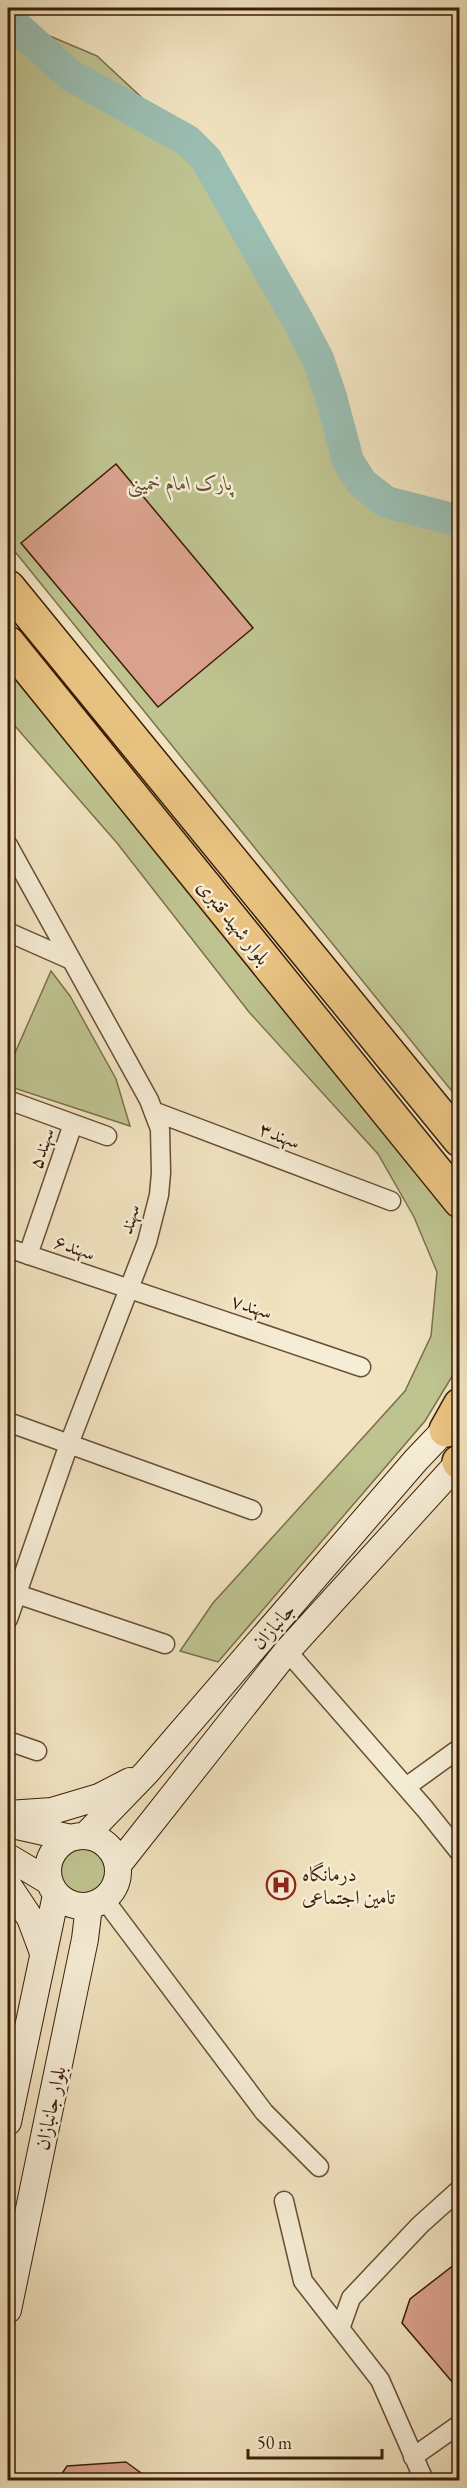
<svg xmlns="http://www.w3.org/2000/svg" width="467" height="2488" viewBox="0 0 467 2488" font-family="'EB Garamond',Amiri,serif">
  <rect width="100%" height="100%" fill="#f1e3c0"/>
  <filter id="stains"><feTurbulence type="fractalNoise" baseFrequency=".00333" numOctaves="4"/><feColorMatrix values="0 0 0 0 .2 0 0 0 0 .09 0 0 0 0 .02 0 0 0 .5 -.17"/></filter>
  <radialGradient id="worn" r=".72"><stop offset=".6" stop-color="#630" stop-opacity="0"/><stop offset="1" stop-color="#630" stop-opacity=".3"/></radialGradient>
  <path fill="#bec390" stroke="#7c704c" stroke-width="1.5" d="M8 8 14 21 97 56 197 149 332 387 360 484 459 520V1100L8 543Z
    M8 663 451 1207 459 1228V1365L425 1421 218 1662 180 1651 213 1603 405 1391 431 1336 437 1272 414 1217 378 1154 249 1012 117 843 8 718Z
    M51 971 70 996 116 1079 130 1126 8 1086V1069Z
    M61 1871a22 22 0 1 1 44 0a22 22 0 1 1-44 0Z"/>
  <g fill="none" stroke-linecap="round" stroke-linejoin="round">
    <path stroke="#9bbeb2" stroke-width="32" d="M8 19 70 75 188 141 206 159 298 321 318 359 331 397 348 461 362 483 386 502 460 521"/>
  </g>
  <path fill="#daa28d" stroke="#3a1e07" stroke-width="1.5" d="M116 464 253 628 158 707 21 543Z
    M459 2261V2390L402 2323 410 2299Z
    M126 2462 152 2481H57L67 2466Z"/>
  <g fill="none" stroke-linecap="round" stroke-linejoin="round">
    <g stroke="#684f35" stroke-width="21">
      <path id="street" d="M8 845 149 1100 160 1129 161 1173 159 1195 147 1242 69 1444 8 1619
        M8 932 69 959
        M8 1100 107 1136
        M153 1111 391 1201
        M8 1248 361 1367
        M28 1255 73 1124
        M8 1422 252 1510
        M8 1591 165 1644
        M287 1651 425 1809 460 1853
        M8 1741 37 1751
        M406 1787 460 1748
        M104 1899 264 2112 319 2167
        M284 2201 303 2281 380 2380 424 2480
        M340 2329 351 2298 420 2225 460 2189
        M413 2457 460 2424"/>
    </g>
    <g stroke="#3a1e07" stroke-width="28">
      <path id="secondary" d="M8 1814 52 1811 99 1797 130 1781
        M8 1824 71 1838
        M85 1836 146 1773 416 1460 457 1417
        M48 1871a35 35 0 1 1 70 0a35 35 0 1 1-70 0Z
        M8 1857 50 1882
        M118 1865 287 1651 460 1461
        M8 1885 30 1918 43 1953
        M8 2122 56 1895
        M8 2310 85 1939 89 1906"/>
    </g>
    <g stroke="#3a1e07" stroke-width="36">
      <path id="highway" d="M8 587 460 1140
        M8 643 460 1201
        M446 1430 460 1405
        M459 1462H460"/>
    </g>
    <use href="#street" stroke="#f6edd6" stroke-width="18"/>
    <use href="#secondary" stroke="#f6edd6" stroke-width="26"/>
    <use href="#highway" stroke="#e8c280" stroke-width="33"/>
  </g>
  <defs>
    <g id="hospital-ring" transform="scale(1.5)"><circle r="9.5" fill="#f6edd6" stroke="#8f2418" stroke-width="1.5"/><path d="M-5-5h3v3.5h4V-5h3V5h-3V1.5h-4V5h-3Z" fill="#8f2418"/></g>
  </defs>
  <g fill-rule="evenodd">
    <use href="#hospital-ring" x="281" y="1885"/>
  </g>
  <g text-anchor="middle" stroke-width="5" stroke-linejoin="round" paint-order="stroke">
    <g font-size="20" font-style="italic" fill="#625030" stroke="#f6edd6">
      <text x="180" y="490">پارک امام خمینی</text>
    </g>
    <g font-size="20" fill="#3a1e07" stroke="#f6edd6">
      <text transform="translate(234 922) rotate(51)" y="7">بلوار شهید قنبری</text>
      <text transform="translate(280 1135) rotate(21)" y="7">سهند۳</text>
      <text transform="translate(41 1148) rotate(-71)" y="7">سهند۵</text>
      <text transform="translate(129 1219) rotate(-74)" y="7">سهند</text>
      <text transform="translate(75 1247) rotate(19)" y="7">سهند۶</text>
      <text transform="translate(252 1306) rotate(18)" y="7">سهند۷</text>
      <text transform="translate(273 1626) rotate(-49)" y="7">جانبازان</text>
      <text transform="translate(50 2108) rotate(-78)" y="7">بلوار جانبازان</text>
    </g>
    <g font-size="20" fill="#3a1e07" stroke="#f6edd6" text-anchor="start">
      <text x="302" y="1881">درمانگاه<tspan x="302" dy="23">تامین اجتماعی</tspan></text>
    </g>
  </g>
  <rect width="467" height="2488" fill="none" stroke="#f1e3c0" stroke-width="30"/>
  <rect x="9" y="9" width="449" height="2470" fill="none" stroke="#3a1e07" stroke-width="3"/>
  <rect x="15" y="15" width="437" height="2458" fill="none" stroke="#3a1e07" stroke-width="1.5"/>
  <path d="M248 2449v9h134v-9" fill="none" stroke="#3a1e07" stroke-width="3"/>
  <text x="257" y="2449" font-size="18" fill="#3a1e07" stroke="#f6edd6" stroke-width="4.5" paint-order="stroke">50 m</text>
  <rect width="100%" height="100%" filter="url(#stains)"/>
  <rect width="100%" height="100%" fill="url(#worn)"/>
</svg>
